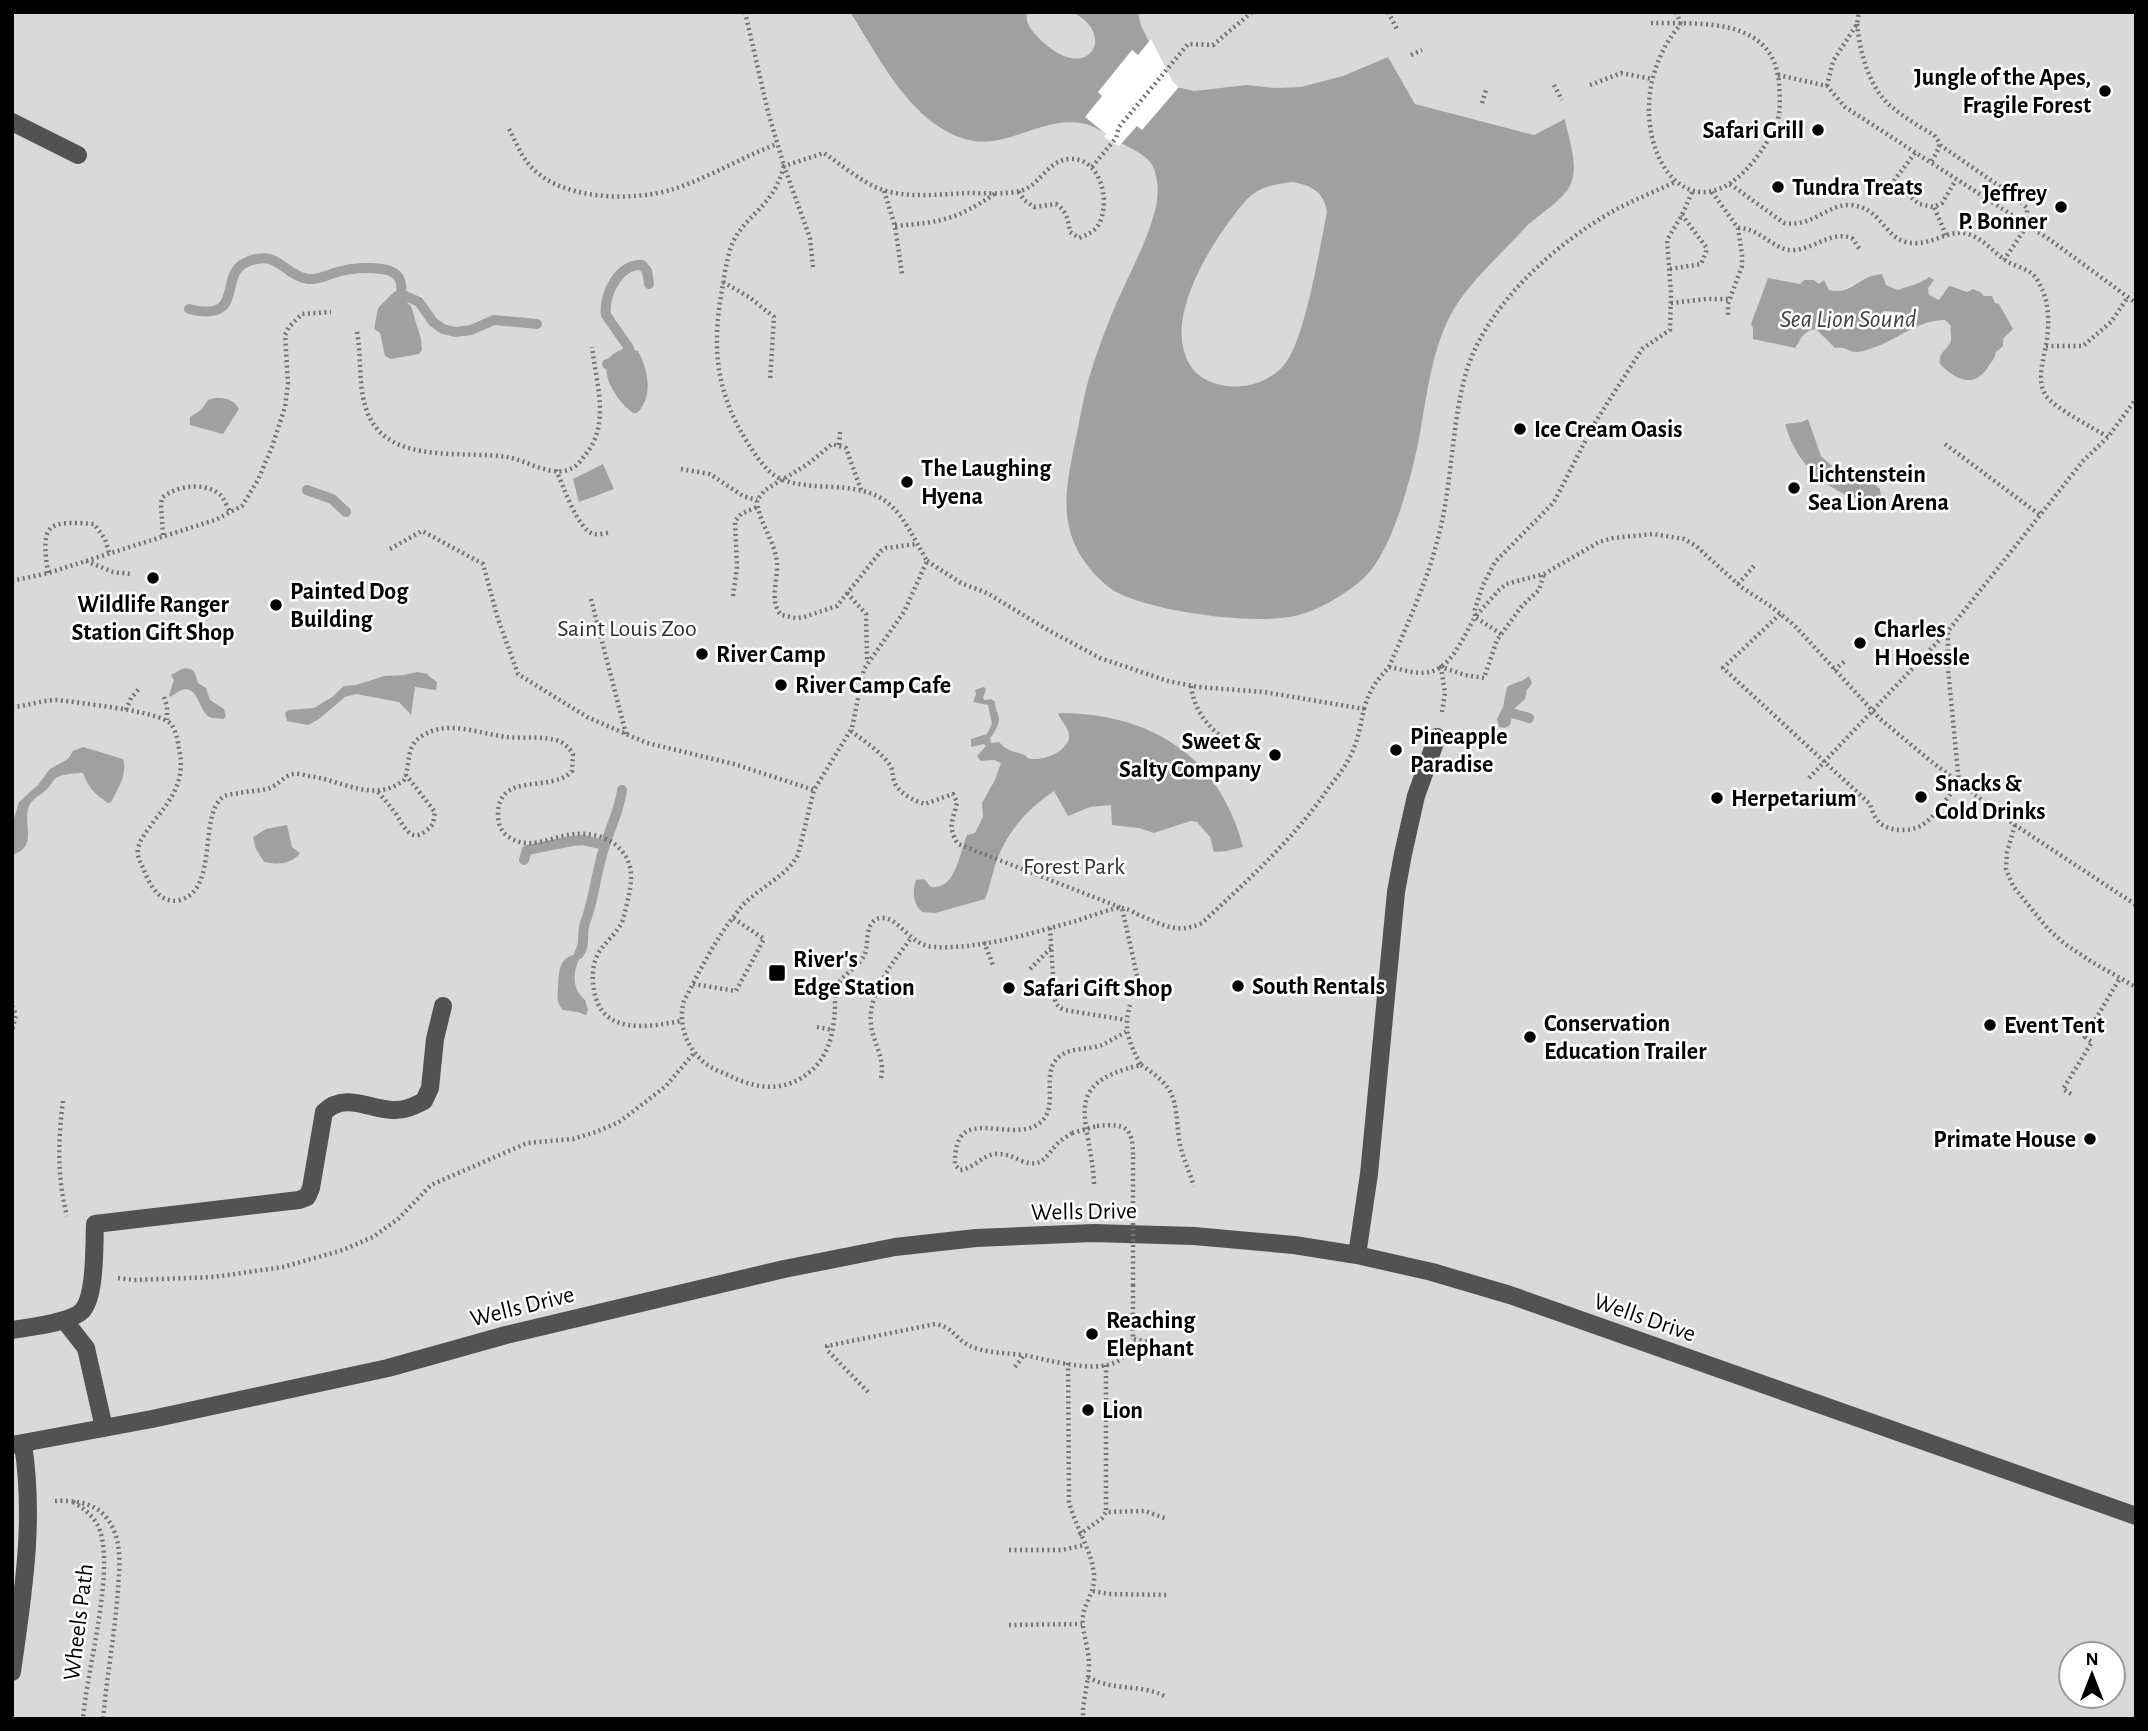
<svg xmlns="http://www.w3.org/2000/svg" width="2148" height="1731" viewBox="0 0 2148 1731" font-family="'Alegreya Sans',sans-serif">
  <rect width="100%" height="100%" fill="#fff"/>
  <path fill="#d9d9d9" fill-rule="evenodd" d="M12 12H2136V1719H12ZM2071 1654H2113V1696H2071Z"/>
  <path fill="#a0a0a0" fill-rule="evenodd" d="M850 12H1027C1025 22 1030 29 1037 36 1086 89 1120 35 1072 12H1138L1141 26 1172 86 1194 91 1247 85 1275 88 1301 87 1343 76 1388 57 1415 104 1534 135 1565 119C1568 138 1579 165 1571 183 1565 200 1537 215 1525 228 1503 252 1478 274 1459 301 1433 339 1428 389 1420 433 1413 472 1393 550 1365 577 1346 594 1320 610 1295 616 1253 625 1156 612 1118 593 1101 584 1083 563 1075 545 1060 511 1068 477 1075 442 1080 420 1083 399 1089 378 1095 357 1103 336 1111 316 1125 281 1145 248 1155 211 1159 196 1159 176 1151 163 1143 153 1128 147 1117 141 1106 134 1094 125 1081 123 1035 116 1002 157 954 135 905 113 878 55 850 12ZM1292 182C1310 185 1324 191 1327 212 1320 246 1305 341 1284 365 1268 383 1244 390 1221 385 1202 381 1189 370 1184 351 1172 308 1209 248 1234 215 1240 207 1248 197 1256 192 1267 185 1279 184 1292 182Z
    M1882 274 1886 285 1898 290C1911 285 1918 285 1929 277L1934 280 1928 288 1929 295 1939 300 1948 287 1950 286 1967 292 1973 289 1980 292 1984 296H1992L1995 303 1999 304 2013 329 2003 339V346L1996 352C1995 358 1992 361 1988 367 1974 389 1956 380 1940 364 1938 353 1945 352 1950 343 1953 337 1949 332 1951 326L1945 320C1919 320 1901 337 1878 346 1872 348 1863 352 1856 352 1848 352 1847 346 1835 348L1816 329C1802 331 1801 340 1795 348L1753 339V328L1751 324 1768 278 1800 284 1804 280H1814L1819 284 1824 280 1829 290C1847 295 1856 282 1871 276 1875 275 1879 275 1882 274ZM1884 311 1900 312 1905 315 1904 319 1900 322H1881L1879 316Z
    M395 291 411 306 421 339 422 350 419 354 391 359 385 356 380 333 374 329 378 308Z
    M629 348 638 351C648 369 654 397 637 413H633C611 397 588 354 629 348Z
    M215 398C227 398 233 399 239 409L223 434 190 425V417L201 410 208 400Z
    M1808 419 1821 456 1832 466 1821 481C1803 464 1792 448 1785 424L1802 422Z
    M603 464 614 489 579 502 573 479Z
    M1838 470 1866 477 1880 489 1882 503 1849 497 1828 485Z
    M182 669C195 667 195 673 198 683L206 688 210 700 224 709 226 717 223 719C218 718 210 719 207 715 197 706 196 675 171 697L169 695 174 680 171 675Z
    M417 672 428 674 430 677 437 682 436 690 415 687 411 715 399 702 356 694 345 697 319 719 308 725 287 721 285 713 289 710 314 708 332 697 344 686 356 685 384 676 404 675Z
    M1529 676 1532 683 1527 690 1525 699 1514 709 1510 725 1505 728 1499 727 1497 719 1503 707 1507 687C1515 682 1522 682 1529 676Z
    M984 687 986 689 983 698 985 700 991 699 995 702C995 709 998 712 999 718 1000 724 993 734 990 739L991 743 999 742C1007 751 1012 751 1022 754 1030 757 1024 758 1032 759 1045 760 1066 752 1069 738 1070 728 1060 721 1058 713 1150 713 1219 755 1243 847L1227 851 1214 852 1210 837 1197 822 1191 821 1154 833 1139 828 1112 825 1111 805 1090 807 1068 816 1054 791C1026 810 1008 831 996 862 992 875 990 887 985 899L935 913 922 912C913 904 912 892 916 880L924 879 931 887C956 890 959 854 967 835L975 833 983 817 982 803 995 780 1001 763 994 760 981 761 977 756 986 746 984 744 971 747V739L987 734 992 724 988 705 973 702 976 694 975 690Z
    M83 747 123 759C128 773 118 789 111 802L108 803C95 794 88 788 83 773 76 773 62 774 56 778 52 781 50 787 45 791 39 796 32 799 29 806 22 824 39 847 12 855V825L19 802 38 785 50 769 68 759 73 751Z
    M287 825 292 847 300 853C292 864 277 865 264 862L256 849 253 837 266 829Z
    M579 954 580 957C573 972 571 988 585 1000L588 1010 586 1015 578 1012 563 1010C557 1003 557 997 558 988 559 971 558 956 579 954Z"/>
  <path fill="#fff" d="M1151 39 1173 82 1179 87 1142 130 1137 126 1119 146 1104 137 1106 134 1085 117 1102 96 1098 92 1132 50 1138 55Z"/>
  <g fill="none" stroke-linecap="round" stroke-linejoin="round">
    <path stroke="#a0a0a0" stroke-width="10" d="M189 309C246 323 218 276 245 263 277 247 283 275 308 279 318 280 325 276 334 273 350 268 365 267 382 269 397 271 403 278 401 294L419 302 433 322 443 329 455 332 471 330 494 320 537 324
      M607 364 622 359 629 348 606 315C603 295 619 263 642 265L647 271 649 284
      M307 490 332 499 346 512
      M1512 713 1529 718
      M524 860 527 850 572 841 583 840 605 845
      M579 954C586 944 581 934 585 923 593 902 595 881 601 859 606 835 619 815 622 790"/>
    <path stroke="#747474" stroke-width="4.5" stroke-dasharray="2 3.5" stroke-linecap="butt" d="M745 12 768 112 784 166C781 176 777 187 771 195 758 214 737 226 730 250 725 267 723 285 720 302 712 357 719 398 749 445 757 457 767 473 781 479 798 486 816 486 834 487 894 490 900 514 927 561
      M1388 12 1398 31
      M1676 12 1681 24
      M1651 23C1699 24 1773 16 1779 83 1780 97 1781 113 1776 126 1693 285 1598 119 1681 24
      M1857 24C1860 53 1869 89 1893 108 1905 118 1920 127 1934 135L1939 142V148L1930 164
      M1411 55 1422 50
      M1778 75 1827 86 1845 107 2049 239 2136 303
      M1554 85 1562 100
      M1590 85 1621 73 1652 79
      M1827 86 1833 61 1857 24 1859 12
      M1482 103 1486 90
      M509 129C515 140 520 153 527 162 556 201 632 202 674 189 710 177 742 157 777 144
      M1940 145 2018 199 2027 208V226L2004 260
      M1915 153 1893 182 1919 204 1934 207
      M1092 167 1116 138 1119 127 1188 44 1213 45 1252 12
      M1730 184 1784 223C1811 228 1828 204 1850 205 1881 207 1883 236 1906 242 1931 248 1947 228 1968 234 1984 239 1994 253 2008 262 2015 266 2025 268 2031 273 2037 277 2040 285 2043 291 2049 306 2049 323 2047 339 2045 357 2035 379 2046 396 2055 408 2093 428 2108 437
      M884 191 895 226 902 274
      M1712 192 1738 228 1742 255V266L1728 304V317
      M895 226C942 222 956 220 996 193
      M1738 228C1761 228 1775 252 1794 250 1814 249 1834 229 1853 239L1860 250
      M1946 235 1934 207 1942 203 1956 180
      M813 267 810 238 784 166 824 153C840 164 856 177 873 186 903 200 938 194 969 193 986 193 1007 195 1023 190 1042 183 1048 159 1071 159 1102 158 1112 206 1097 227 1092 233 1086 235 1079 238L1070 232C1068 220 1067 211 1056 204L1034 207 1024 200 1018 191
      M1670 269 1701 264 1706 252V247L1682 215
      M723 282 749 297 774 317 770 381
      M1671 303 1707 299H1730
      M357 332C363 363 355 404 378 430 407 462 468 451 507 457 527 460 554 480 574 467 578 465 582 459 585 455 611 425 596 383 592 347
      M2046 346H2083L2111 322 2128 297
      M1945 444 2040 515
      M839 445 840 432
      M681 469 710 474 743 496 757 500
      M556 470C563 485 578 531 594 534 599 535 606 533 611 532
      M861 490 846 448 832 444 808 464 765 490 757 500C758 522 775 540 777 563 778 581 769 601 781 615L796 618 804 617 837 606 881 551 886 548 917 544
      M163 535 161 505 162 498C176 485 209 481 222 497 225 501 228 508 230 512
      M390 549 422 531 483 564 498 619 518 674 587 717 647 743 734 764 814 790
      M86 561 113 572 130 574
      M927 561 961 583 987 593 1048 630 1100 658 1168 681 1198 687 1264 692 1364 709C1361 722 1359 737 1353 750 1348 763 1339 775 1330 786 1294 839 1249 879 1202 923 1177 935 1161 924 1137 914 1133 912 1127 908 1122 908 1114 907 1086 918 1076 921 1031 933 983 949 935 947 910 947 899 916 881 918 864 920 869 943 865 954 859 967 844 973 837 986 835 992 835 1000 835 1007 834 1030 830 1054 812 1070 786 1093 757 1090 728 1075 722 1072 715 1070 709 1066 688 1052 677 1025 684 1001 700 970 716 938 738 911 754 889 785 879 798 855L814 790 852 728 864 669 904 612Z
      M48 573C41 525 45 520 94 524L105 539 109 553
      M12 581 48 573 215 520 242 506 258 480 272 447 285 407 288 384 285 335 289 327 302 314 331 312
      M1738 584 1754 566
      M847 593 866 614 867 661
      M733 596 737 567 735 521 741 514 757 507
      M591 599 626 734
      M1780 614 1723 668 1870 804C1872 810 1874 818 1880 823 1890 832 1911 832 1922 825 1935 817 1949 795 1959 783L1948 669V631L2083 461 2108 437 2136 399
      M1501 634 1475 617 1499 590 1506 584 1544 574 1599 542 1613 538 1653 534 1684 539 1696 546 1741 587 1772 607 1796 627 1880 719 1932 762 2015 825 2136 905
      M1389 667C1407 625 1427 582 1438 538 1452 486 1451 432 1464 380 1481 309 1555 243 1617 209 1636 199 1656 191 1675 182
      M1834 670 1846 660
      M1191 686C1195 712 1206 724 1226 741
      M164 697 167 707V720
      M12 707C28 706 42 700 58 700 78 703 160 711 171 724 176 731 178 741 179 749 186 779 172 799 154 821 148 830 141 837 138 848 137 856 140 862 143 868 149 883 159 905 180 900 219 890 198 815 223 797 228 794 234 794 239 793 249 791 260 791 270 788 278 785 284 776 293 774 297 773 304 775 309 776 342 780 374 804 404 780 411 764 405 746 422 736 447 719 480 734 507 737 524 739 546 735 561 742 566 745 570 749 573 754L572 771C551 794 498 770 498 815 498 824 501 832 509 837 531 852 553 835 576 834 589 833 605 836 616 845 636 863 632 881 627 904 625 911 624 918 621 924 615 935 604 943 598 954 592 965 592 979 594 990 601 1036 649 1027 681 1021
      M1364 709C1369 691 1376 681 1389 667 1401 669 1416 675 1429 672 1452 668 1464 635 1475 617V609L1483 585 1495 562 1554 502 1594 424 1642 349 1670 330 1671 293 1667 240 1682 215 1693 190
      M126 710 131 698 139 689
      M1442 712 1445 693 1441 667 1465 675 1484 678 1497 640 1522 606 1539 590 1544 574
      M851 731C864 741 880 751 890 765 893 770 892 775 894 781 898 793 914 801 925 804L953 794 957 802C954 820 946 825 958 844L1122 908 1138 980 1137 986
      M1809 778 1947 632
      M378 792C384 799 390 806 396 814 407 832 413 846 433 824L435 812 406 775
      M2015 825 2007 852 2006 869 2013 886 2048 929 2065 944 2092 962 2136 987
      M1050 928 1053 975
      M984 942 993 965
      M1030 969 1051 948
      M693 984 736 991 764 939 733 918
      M1054 994C1055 1002 1056 1006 1064 1010L1126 1020
      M12 1006 16 1015 12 1031
      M817 1027 833 1030
      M1141 1065C1178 1089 1174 1098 1179 1138 1181 1155 1189 1170 1194 1186
      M881 1078C885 1061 876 1047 872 1031 864 996 893 963 911 938
      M2071 1094 2063 1089 2092 1042 2085 1037 2120 978
      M63 1101C58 1140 57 1177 67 1216
      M1097 1126C1126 1123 1133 1127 1133 1157
      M1072 1133C1068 1136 1062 1139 1058 1143 1046 1155 1043 1169 1022 1161 1013 1157 1005 1153 995 1154 981 1156 973 1169 960 1170L955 1165C953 1099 1011 1147 1041 1122 1060 1105 1039 1072 1060 1056 1072 1047 1089 1050 1102 1045 1110 1041 1118 1036 1126 1032
      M1094 1184C1092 1122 1056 1084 1141 1065 1129 1043 1123 1029 1130 1005
      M118 1278 134 1280 214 1277 283 1267 343 1250 373 1237 398 1219 431 1185 527 1143 573 1139 596 1132 619 1122 665 1087 695 1052
      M1133 1285V1339L1149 1342 1176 1355
      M1068 1363 1069 1502C1075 1526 1091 1549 1094 1574 1096 1590 1085 1601 1083 1616 1081 1629 1089 1648 1089 1664 1089 1683 1082 1700 1083 1719
      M1106 1365V1512
      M1015 1367 1024 1355C1049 1360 1095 1374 1118 1361 1126 1356 1130 1347 1133 1339
      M868 1392 828 1351 827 1346 935 1324C953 1327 954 1337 968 1345 983 1353 1007 1353 1024 1355
      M55 1501C72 1500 93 1502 105 1516 111 1523 115 1531 117 1540 121 1556 119 1573 118 1589 115 1632 107 1675 103 1719
      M73 1502C83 1508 91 1514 97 1524 118 1561 86 1673 83 1719
      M1079 1535 1102 1518 1106 1512 1145 1511 1167 1519
      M1009 1550H1062L1084 1545
      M1093 1591 1109 1594 1167 1595
      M1009 1625 1082 1624
      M1088 1677C1113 1692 1141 1683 1166 1697"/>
    <path stroke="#525252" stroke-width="18" d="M12 122 78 155
      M1357 1255 1369 1174 1396 892 1403 854 1416 796 1437 737
      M64 1320 86 1348 104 1428
      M12 1330C29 1327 70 1323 82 1311 96 1296 94 1244 95 1224L299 1200 307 1197 311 1188 324 1112C345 1092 368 1109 392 1110 404 1111 414 1106 424 1101L430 1088 435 1039 443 1006
      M12 1445 152 1419 388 1368 506 1335 784 1269 895 1247 976 1238 1093 1233 1194 1236 1294 1245 1357 1255 1432 1272 1510 1295 2136 1516
      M12 1672C23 1593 35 1523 23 1444"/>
    <path stroke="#747474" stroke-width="4.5" stroke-dasharray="2 3.5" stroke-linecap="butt" d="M1072 1133 1097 1126
      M1133 1157V1285"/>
  </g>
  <g fill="#000" stroke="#fff" stroke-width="2.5">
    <circle cx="2105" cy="91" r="7"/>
    <circle cx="1818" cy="130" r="7"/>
    <circle cx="1778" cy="187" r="7"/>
    <circle cx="2061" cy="207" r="7"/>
    <circle cx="1520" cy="429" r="7"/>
    <circle cx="907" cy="482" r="7"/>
    <circle cx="1794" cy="488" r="7"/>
    <circle cx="153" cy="578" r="7"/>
    <circle cx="276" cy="605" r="7"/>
    <circle cx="1860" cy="643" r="7"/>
    <circle cx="702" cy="654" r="7"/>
    <circle cx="781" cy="685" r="7"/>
    <circle cx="1396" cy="750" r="7"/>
    <circle cx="1275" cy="755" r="7"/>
    <circle cx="1921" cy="797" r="7"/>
    <circle cx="1717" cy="798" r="7"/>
    <rect x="768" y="964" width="18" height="18" rx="3.5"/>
    <circle cx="1238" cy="986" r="7"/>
    <circle cx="1009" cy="988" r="7"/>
    <circle cx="1990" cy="1025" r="7"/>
    <circle cx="1530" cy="1037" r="7"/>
    <circle cx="2090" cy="1139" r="7"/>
    <circle cx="1092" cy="1334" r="7"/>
    <circle cx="1088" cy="1410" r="7"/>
  </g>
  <g text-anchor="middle" stroke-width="5" stroke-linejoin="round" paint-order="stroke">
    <g font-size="24" font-weight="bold" fill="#000" stroke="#fff" text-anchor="start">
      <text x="2091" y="85" text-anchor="end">Jungle of the Apes,<tspan x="2091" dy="28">Fragile Forest</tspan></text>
      <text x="1804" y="138" text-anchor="end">Safari Grill</text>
      <text x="1792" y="195">Tundra Treats</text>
      <text x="2047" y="201" text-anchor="end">Jeffrey<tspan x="2047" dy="28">P. Bonner</tspan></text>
      <text x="1534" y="437">Ice Cream Oasis</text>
      <text x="921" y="476">The Laughing<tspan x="921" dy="28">Hyena</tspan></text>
      <text x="1808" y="482">Lichtenstein<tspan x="1808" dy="28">Sea Lion Arena</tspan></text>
      <text x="290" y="599">Painted Dog<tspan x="290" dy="28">Building</tspan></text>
      <text x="153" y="612" text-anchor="middle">Wildlife Ranger<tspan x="153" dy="28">Station Gift Shop</tspan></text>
      <text x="1874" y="637">Charles<tspan x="1874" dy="28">H Hoessle</tspan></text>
      <text x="716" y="662">River Camp</text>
      <text x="795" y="693">River Camp Cafe</text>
      <text x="1410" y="744">Pineapple<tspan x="1410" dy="28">Paradise</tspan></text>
      <text x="1261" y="749" text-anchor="end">Sweet &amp;<tspan x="1261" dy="28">Salty Company</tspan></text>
      <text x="1935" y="791">Snacks &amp;<tspan x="1935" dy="28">Cold Drinks</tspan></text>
      <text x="1731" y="806">Herpetarium</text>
      <text x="793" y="967">River's<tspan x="793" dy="28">Edge Station</tspan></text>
      <text x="1252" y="994">South Rentals</text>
      <text x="1023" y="996">Safari Gift Shop</text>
      <text x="1544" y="1031">Conservation<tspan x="1544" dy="28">Education Trailer</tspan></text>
      <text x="2004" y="1033">Event Tent</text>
      <text x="2076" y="1147" text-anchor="end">Primate House</text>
      <text x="1106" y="1328">Reaching<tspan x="1106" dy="28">Elephant</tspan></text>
      <text x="1102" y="1418">Lion</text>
    </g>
    <g font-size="24" fill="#303030" stroke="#fff">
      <text x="627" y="636">Saint Louis Zoo</text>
      <text x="1074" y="874">Forest Park</text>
    </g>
    <g font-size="24" fill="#000" stroke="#fff">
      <text transform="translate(1084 1211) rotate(-1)" y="8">Wells Drive</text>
      <text transform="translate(522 1306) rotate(-14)" y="8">Wells Drive</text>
      <text transform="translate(1645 1317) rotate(19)" y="8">Wells Drive</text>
      <text transform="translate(78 1622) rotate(-83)" y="8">Wheels Path</text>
    </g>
    <g font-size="26" font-style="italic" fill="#414141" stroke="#fff">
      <text x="1848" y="327">Sea Lion Sound</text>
    </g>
  </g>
  <rect width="2148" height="1731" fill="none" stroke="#000000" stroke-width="28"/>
  <g transform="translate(2092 1675)"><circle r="33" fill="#ffffff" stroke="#999999" stroke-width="2"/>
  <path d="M0-5L12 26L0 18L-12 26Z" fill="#000000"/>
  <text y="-10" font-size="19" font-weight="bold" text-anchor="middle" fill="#000000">N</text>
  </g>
</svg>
